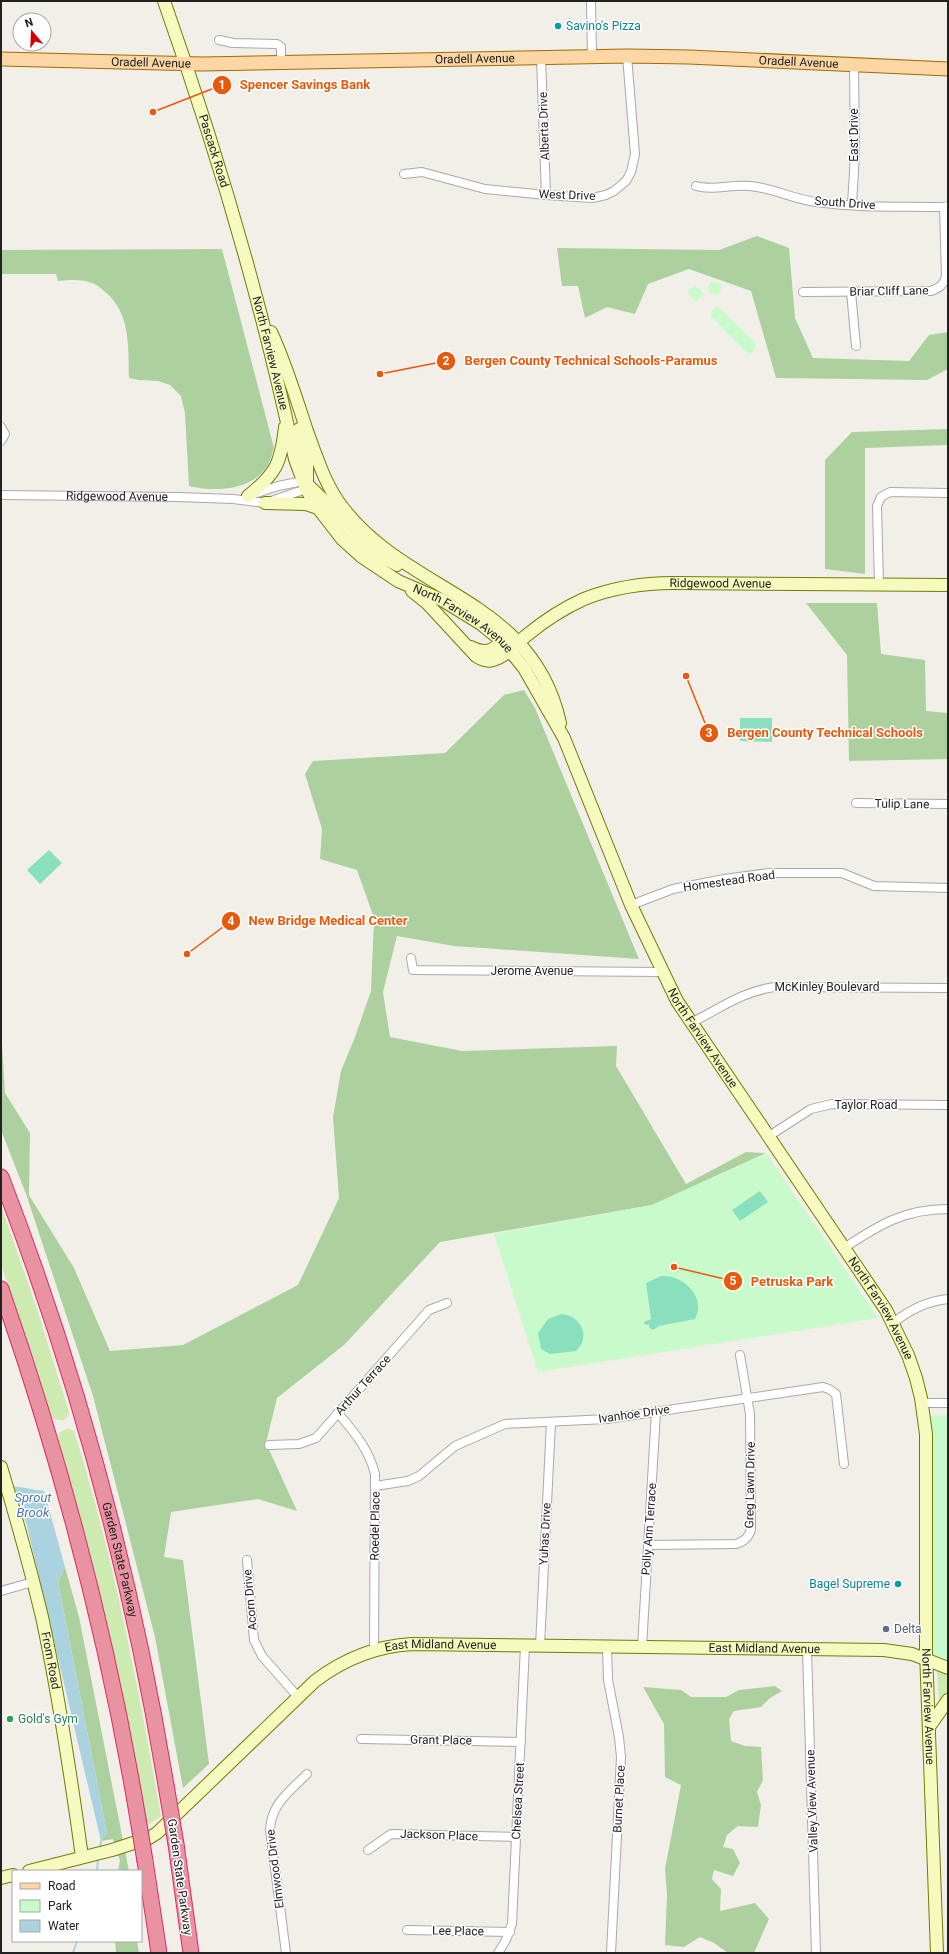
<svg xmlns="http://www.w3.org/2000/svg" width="949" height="1954" viewBox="0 0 949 1954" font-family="Roboto,sans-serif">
  <rect width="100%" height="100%" fill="#f2efe9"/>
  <path fill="#cdebb0" d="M1 1205 38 1312 69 1412 68 1417 63 1420 53 1419 50 1413 1 1264Z
    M68 1428 74 1431C114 1557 138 1686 161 1816L148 1825 146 1824C125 1693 93 1565 58 1437L60 1432Z
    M937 1671 948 1675V1694L939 1702Z"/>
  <path fill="#add19e" d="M757 236 789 248 795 318 813 358 909 361 929 335 948 332V369L927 380 776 378 751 291 689 269 648 284 635 314 607 307 585 318 578 286H562L557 248 719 250Z
    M222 249 274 448C272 454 270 463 266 468 250 491 213 492 189 486L185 413 181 396 170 385 158 381 139 380 129 378C128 347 131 312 104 291 101 288 96 284 92 283 80 279 69 280 58 281L56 274H1V250Z
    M948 429V445L865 448V574L825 569V460L852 432Z
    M806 603H877L881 654 925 660 926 711 948 713V759L849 761 847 655Z
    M524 690 535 708 639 959 454 946 397 936 383 992 390 1037 462 1051 617 1046 616 1066 686 1184 746 1152 766 1153 652 1205 440 1242 344 1345 277 1398 266 1443 297 1511 258 1499 171 1512 164 1557 183 1560 209 1764 183 1788 155 1637 93 1396 26 1194 1 1130V1027L5 1093 30 1133 29 1195 74 1268 110 1351 183 1345 298 1285 339 1198 333 1117 341 1071 355 1037 371 991 374 918 357 870 320 859 322 829 305 774 313 761 445 753 504 695Z
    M65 1567 79 1617 129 1871H118L120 1861 113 1839 101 1841 107 1833 58 1582Z
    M775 1686 782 1691 770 1698 761 1707 734 1711 729 1719 731 1741 745 1746 761 1747 763 1780 757 1792 761 1805 758 1827 738 1826 727 1835 723 1847 733 1849 740 1863 733 1876 714 1870 712 1879 721 1889 720 1911 755 1903 769 1919 754 1953H728L714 1943 700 1937 684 1947 665 1945 667 1895 665 1869 681 1785 665 1777 664 1724 643 1687 681 1690 691 1697H726L739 1690Z
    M115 1941H137L139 1953H116Z"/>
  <path fill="#c8facc" d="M711 282 722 284 720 292 718 294 709 293 708 286Z
    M695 285 704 294 696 301 687 292Z
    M717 306 755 342C756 347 755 352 749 355L711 316 712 310Z
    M766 1153 878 1318 538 1372 494 1234 652 1205Z
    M948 1415V1668L927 1660 924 1416Z"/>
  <path fill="#88e0be" d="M740 718H772V742L740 741Z
    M49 850 62 863 40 884 27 870Z
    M760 1191 768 1202 740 1221 732 1210Z
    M661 1276C683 1274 707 1297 695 1319L659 1326 653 1330 649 1327V1324L645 1325 644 1322 651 1319 646 1283Z
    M561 1314C580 1315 592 1336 576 1351L550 1354 541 1349 538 1333 548 1319Z"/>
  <path fill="#aad3df" d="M1 1484 44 1491 65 1567 58 1582 107 1833 101 1841 26 1522 11 1493H1Z"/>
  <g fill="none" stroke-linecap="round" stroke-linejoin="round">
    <path stroke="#aad3df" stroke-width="2" d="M100 1848 101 1841
      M97 1871 98 1858
      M73 1953 77 1941"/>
    <g stroke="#a9a9a9" stroke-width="10">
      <g id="street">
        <path d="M591 1 592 57"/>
        <path d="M219 40 233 43 277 44 281 47V62"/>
        <path d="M541 58 546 195"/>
        <path d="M404 174 422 172 485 189 546 195 592 198 606 195 614 191 626 181 631 172 635 154 627 56"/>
        <path d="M696 186C713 191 731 184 750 186 773 188 793 199 816 202 858 208 902 206 944 207L948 206"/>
        <path d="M852 205 855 154 854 65"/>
        <path d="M803 292 931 291C939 288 944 285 946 276L944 207"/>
        <path d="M851 292 856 346"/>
        <path d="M1 427 5 434 1 441"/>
        <path d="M254 494 278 486 303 481"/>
        <path id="s1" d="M1 495 178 497 233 499 265 503 306 489"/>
        <path d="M879 585 877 506 881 497 890 492 948 493"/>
        <path d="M856 803 948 804"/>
        <path d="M631 905 673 889 724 879 769 873H842L874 886 948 888"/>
        <path d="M411 958 413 970 662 972"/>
        <path d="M691 1023C719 1009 743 991 775 987L948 988"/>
        <path d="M769 1136 811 1109 832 1104 948 1105"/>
        <path d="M844 1248C879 1225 904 1209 948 1209"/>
        <path d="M892 1324C909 1310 926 1301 948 1299"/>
        <path d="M922 1403H948"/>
        <path d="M338 1413C354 1432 369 1449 375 1474L374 1650"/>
        <path d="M269 1445 299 1444 316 1438 429 1310 447 1303"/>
        <path d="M375 1486 408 1481 419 1476 455 1446 505 1424 607 1419 823 1387 829 1389 836 1394 844 1464"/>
        <path d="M648 1545 736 1544C745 1541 749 1537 751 1529L750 1414 740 1355"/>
        <path d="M247 1560 254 1640 262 1656 298 1697"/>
        <path d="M1 1591 33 1582"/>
        <path d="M540 1646 551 1422"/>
        <path d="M607 1647 608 1680 619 1737 621 1757 611 1953"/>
        <path d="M642 1647 656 1412"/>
        <path d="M807 1649 816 1953"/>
        <path d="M361 1739 521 1742"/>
        <path d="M368 1850 391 1834 516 1837"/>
        <path d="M407 1930 510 1932"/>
        <path d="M286 1953 270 1830C271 1804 290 1791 307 1774"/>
        <path d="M498 1953 506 1940 512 1924 525 1646"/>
      </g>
    </g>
    <g stroke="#707d05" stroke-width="14">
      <g id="secondary">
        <path id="s2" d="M164 1C217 151 262 303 295 459L306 489 318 508 342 539 362 557 398 581 442 600 481 624 502 641 524 668 564 738 631 905 677 1001 886 1310 908 1355 916 1378 921 1398 926 1434V1651L937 1953"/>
        <path d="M271 332C286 364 296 398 307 431 317 458 325 485 343 508 410 595 533 598 560 723"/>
        <path d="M299 429 307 461V484"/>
        <path d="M309 486 329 505 360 542 380 556 397 565"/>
        <path d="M248 496C276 474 281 463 285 427"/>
        <path d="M265 503 306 504 318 508"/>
        <path id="s3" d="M412 591 427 603 476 656C481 659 486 662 493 660 507 656 516 644 527 635 544 621 564 608 584 599 614 587 642 583 674 583L948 585"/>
        <path d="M471 647C488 656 496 649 507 635"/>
        <path id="s4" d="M1 1467C16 1517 30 1567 42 1617 59 1696 71 1777 82 1857"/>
        <path d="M929 1727 948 1700"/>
        <path id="s5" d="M29 1871 112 1850 149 1838 157 1833 315 1681C344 1659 376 1646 412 1644L884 1650 912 1654 948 1668"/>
        <path d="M1 1878 13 1875"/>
      </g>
    </g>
    <g stroke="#a06b00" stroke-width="15">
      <g id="primary">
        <path id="s6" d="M1 59 202 64 627 56 689 57 948 69"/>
      </g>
    </g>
    <g stroke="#dc2a67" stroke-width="17">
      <g id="highway">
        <path id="s7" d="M1 1177C77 1373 132 1579 166 1785"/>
        <path d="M1 1289C61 1461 108 1639 138 1819"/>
        <path d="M176 1844 191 1953"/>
        <path d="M145 1861 159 1953"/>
      </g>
    </g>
    <use href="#street" stroke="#fff" stroke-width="8"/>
    <use href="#secondary" stroke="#f7fabf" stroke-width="12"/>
    <use href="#primary" stroke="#fcd6a4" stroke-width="13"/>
    <use href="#highway" stroke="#e892a2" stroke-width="15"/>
    <g stroke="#dc2a67" stroke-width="17" stroke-linecap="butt">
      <path id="highway-bridge" d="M166 1785 176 1844
        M138 1819 145 1861"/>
    </g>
    <use href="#highway-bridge" stroke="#e892a2" stroke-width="15"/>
  </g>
  <g fill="#0f9aa8" stroke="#fff" stroke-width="1.5">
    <circle cx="558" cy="26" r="4"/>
    <circle cx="898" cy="1584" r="4"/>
  </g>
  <circle fill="#5c6f8a" stroke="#fff" stroke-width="1.5" cx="886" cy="1629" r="4"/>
  <circle fill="#2e9e5b" stroke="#fff" stroke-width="1.5" cx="10" cy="1719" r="4"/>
  <g text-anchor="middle" stroke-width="3" stroke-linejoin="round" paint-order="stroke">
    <g font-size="12" fill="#0d838f" stroke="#fff" text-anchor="start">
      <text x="566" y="30">Savino's Pizza</text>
      <text x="890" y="1588" text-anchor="end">Bagel Supreme</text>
    </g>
    <g font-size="12" fill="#222" stroke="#fff">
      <text dy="4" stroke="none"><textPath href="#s6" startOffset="474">Oradell Avenue</textPath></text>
      <text dy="4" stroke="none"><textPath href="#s6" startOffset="150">Oradell Avenue</textPath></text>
      <text dy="4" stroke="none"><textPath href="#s6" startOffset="798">Oradell Avenue</textPath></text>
      <text transform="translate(544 126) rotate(-92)" y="4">Alberta Drive</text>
      <text transform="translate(854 135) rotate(-90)" y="4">East Drive</text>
      <text dy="4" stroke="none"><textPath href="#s2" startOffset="158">Pascack Road</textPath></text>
      <text transform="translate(567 195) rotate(2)" y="4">West Drive</text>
      <text transform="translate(845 203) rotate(4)" y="4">South Drive</text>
      <text transform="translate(889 291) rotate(-1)" y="4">Briar Cliff Lane</text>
      <text dy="4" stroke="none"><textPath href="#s2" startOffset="368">North Farview Avenue</textPath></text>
      <text dy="4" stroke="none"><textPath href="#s1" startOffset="116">Ridgewood Avenue</textPath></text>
      <text dy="4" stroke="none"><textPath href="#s3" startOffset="358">Ridgewood Avenue</textPath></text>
      <text dy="4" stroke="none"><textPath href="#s2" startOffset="716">North Farview Avenue</textPath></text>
      <text transform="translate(902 804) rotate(1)" y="4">Tulip Lane</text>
      <text transform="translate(729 881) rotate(-8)" y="4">Homestead Road</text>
      <text x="532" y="975">Jerome Avenue</text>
      <text x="827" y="991">McKinley Boulevard</text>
      <text dy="4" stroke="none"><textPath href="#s2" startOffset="1208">North Farview Avenue</textPath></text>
      <text x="866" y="1109">Taylor Road</text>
      <text dy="4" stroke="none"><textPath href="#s2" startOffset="1532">North Farview Avenue</textPath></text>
      <text transform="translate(363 1385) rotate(-48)" y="4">Arthur Terrace</text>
      <text transform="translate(634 1414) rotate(-8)" y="4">Ivanhoe Drive</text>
      <text transform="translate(750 1485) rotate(-89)" y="4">Greg Lawn Drive</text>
      <text transform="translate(375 1526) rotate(-89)" y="4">Roedel Place</text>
      <text transform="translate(649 1529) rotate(-86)" y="4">Polly Ann Terrace</text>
      <text transform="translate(545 1534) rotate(-87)" y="4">Yuhas Drive</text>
      <text dy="4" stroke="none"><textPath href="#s7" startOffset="401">Garden State Parkway</textPath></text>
      <text transform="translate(250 1600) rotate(-95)" y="4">Acorn Drive</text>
      <text dy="4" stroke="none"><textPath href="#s5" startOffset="487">East Midland Avenue</textPath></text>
      <text dy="4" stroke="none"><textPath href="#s5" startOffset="811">East Midland Avenue</textPath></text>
      <text dy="4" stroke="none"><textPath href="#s4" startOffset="200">From Road</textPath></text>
      <text dy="4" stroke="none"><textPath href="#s2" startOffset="1940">North Farview Avenue</textPath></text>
      <text transform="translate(441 1740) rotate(1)" y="4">Grant Place</text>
      <text transform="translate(619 1799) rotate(-87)" y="4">Burnet Place</text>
      <text transform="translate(518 1801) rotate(-87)" y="4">Chelsea Street</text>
      <text transform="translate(812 1801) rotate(-92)" y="4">Valley View Avenue</text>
      <text transform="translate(439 1835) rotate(2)" y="4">Jackson Place</text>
      <text transform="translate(275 1869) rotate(-97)" y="4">Elmwood Drive</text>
      <text transform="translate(180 1877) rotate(82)" y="4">Garden State Parkway</text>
      <text transform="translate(458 1931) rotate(1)" y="4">Lee Place</text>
    </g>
    <g font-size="12" fill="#4e5e75" stroke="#fff" text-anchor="start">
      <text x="894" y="1633">Delta</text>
    </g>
    <g font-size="12" fill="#27864d" stroke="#fff" text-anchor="start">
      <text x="18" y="1723">Gold's Gym</text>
    </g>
    <g font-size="13" font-style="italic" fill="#4a7aab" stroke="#fff">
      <text x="33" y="1502">Sprout<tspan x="33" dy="15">Brook</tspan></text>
    </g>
  </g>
  <path fill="none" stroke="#e8590c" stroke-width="1.5" d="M153 112L222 85M380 374L446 361M686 676L709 733M187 954L231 921M674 1267L733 1281"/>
  <g fill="#e8590c" stroke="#fff" stroke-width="1.5">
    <circle cx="153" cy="112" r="4"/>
    <circle cx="380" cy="374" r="4"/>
    <circle cx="686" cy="676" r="4"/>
    <circle cx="187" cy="954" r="4"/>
    <circle cx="674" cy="1267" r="4"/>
    <circle cx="222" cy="85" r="10"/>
    <circle cx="446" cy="361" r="10"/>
    <circle cx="709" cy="733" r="10"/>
    <circle cx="231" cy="921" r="10"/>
    <circle cx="733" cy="1281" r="10"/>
  </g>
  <g font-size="12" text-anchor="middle" font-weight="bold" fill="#fff">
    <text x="222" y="89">1</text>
    <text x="446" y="365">2</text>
    <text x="709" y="737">3</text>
    <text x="231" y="925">4</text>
    <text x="733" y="1285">5</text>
  </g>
  <g font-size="13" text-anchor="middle" font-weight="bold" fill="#e8590c" stroke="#fff" stroke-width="3" stroke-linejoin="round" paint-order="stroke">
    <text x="305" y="89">Spencer Savings Bank</text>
    <text x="591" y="365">Bergen County Technical Schools-Paramus</text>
    <text x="825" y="737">Bergen County Technical Schools</text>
    <text x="328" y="925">New Bridge Medical Center</text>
    <text x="792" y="1286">Petruska Park</text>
  </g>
  <rect width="949" height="1954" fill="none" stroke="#222222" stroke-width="4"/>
  <rect x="12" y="1870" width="130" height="72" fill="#ffffff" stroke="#a7a7a7"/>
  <rect x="20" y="1883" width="20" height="6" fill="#fcd6a4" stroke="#a7a7a7"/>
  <text x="48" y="1890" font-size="12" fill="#222222">Road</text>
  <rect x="20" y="1900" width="20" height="12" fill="#c8facc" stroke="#a7a7a7"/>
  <text x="48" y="1910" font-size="12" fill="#222222">Park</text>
  <rect x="20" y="1920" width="20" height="12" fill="#aad3df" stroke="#a7a7a7"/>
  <text x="48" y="1930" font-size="12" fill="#222222">Water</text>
  <g transform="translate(32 32) rotate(341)"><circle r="19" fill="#ffffff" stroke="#a7a7a7"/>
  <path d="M0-3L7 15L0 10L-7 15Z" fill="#d40000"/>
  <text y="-6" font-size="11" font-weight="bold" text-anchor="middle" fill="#222222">N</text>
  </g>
</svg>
